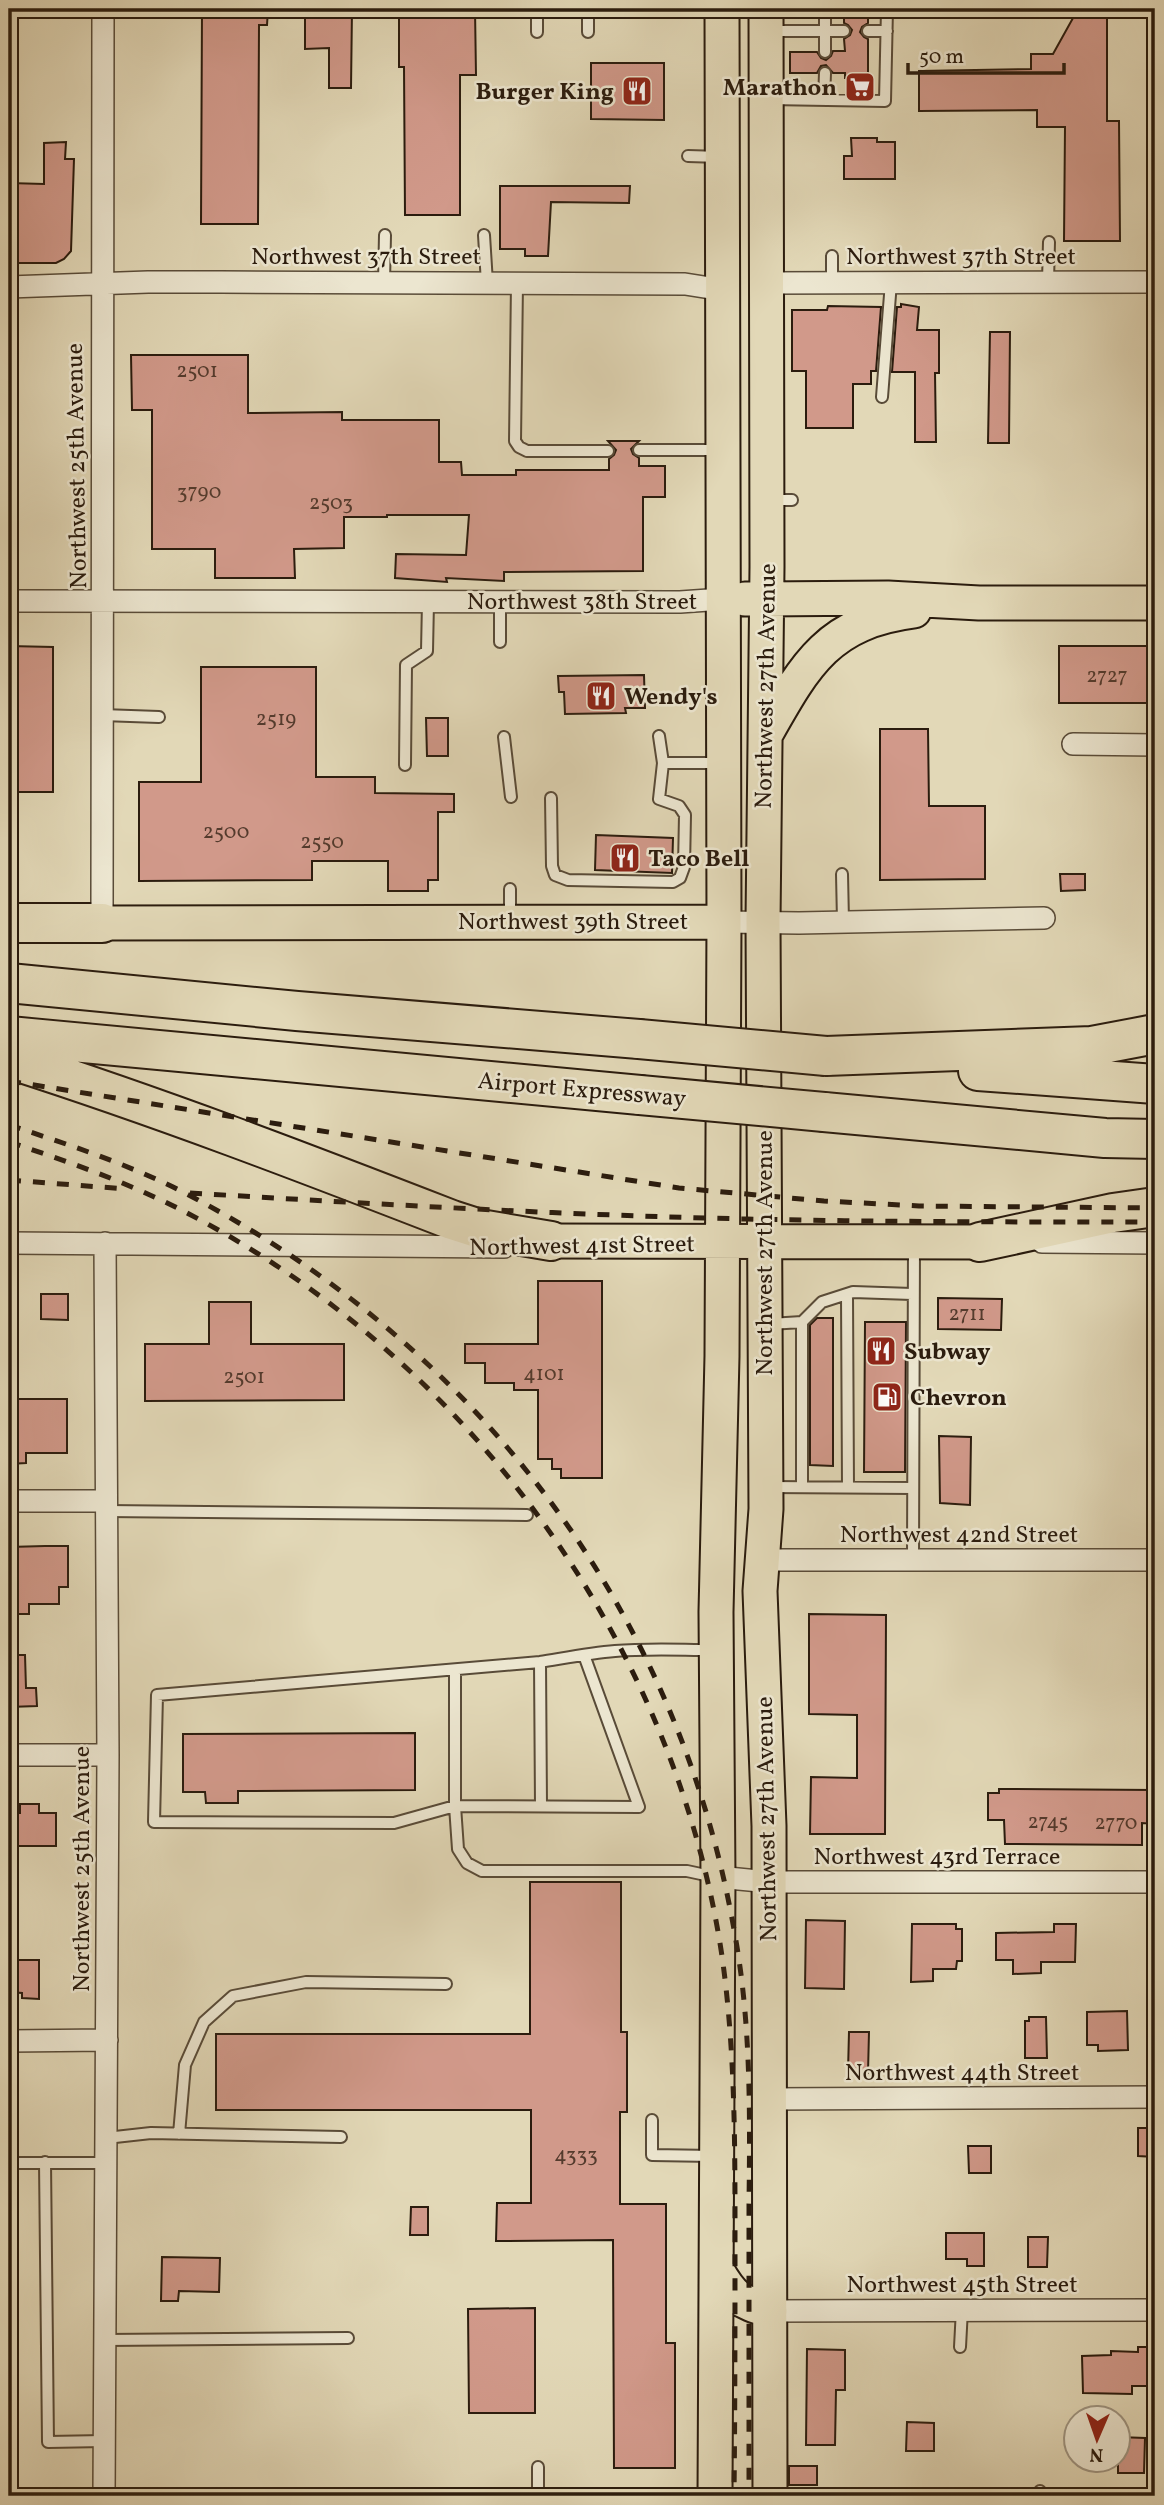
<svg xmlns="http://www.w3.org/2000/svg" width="1164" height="2505" viewBox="0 0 1164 2505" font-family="Vollkorn,serif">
  <rect width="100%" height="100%" fill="#e2d8b7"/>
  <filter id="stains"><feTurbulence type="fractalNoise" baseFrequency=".00286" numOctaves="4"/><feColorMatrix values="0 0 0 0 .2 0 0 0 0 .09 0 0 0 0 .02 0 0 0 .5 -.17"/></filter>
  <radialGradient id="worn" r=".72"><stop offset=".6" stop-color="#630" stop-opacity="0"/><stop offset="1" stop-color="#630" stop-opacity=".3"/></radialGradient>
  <path fill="#d1998a" stroke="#2b1c0e" stroke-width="2" d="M202 9H268L267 25H259L258 224H201Z
    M305 9H352L351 88H329V48L305 49Z
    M399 9H475L476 75H460V215H405L404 67H399Z
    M844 9H868V23L862 27 860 32 864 37 868 39V93H852V78H845V73H833L826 65 821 66 817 73H790V52H817L821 58 826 60 831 56 833 51H845L844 39 850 35 852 30 848 25 844 23Z
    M1078 9H1107V121H1119L1120 241H1064L1065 127H1037V110L919 111V71L1031 69V54H1053Z
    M591 63H664V120L591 119Z
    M851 138H877V142H895V179H844V156H852Z
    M66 142 65 159H74L71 251 64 259 56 263H9V183L44 184V143Z
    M500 186H630L629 203 551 202 548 256H525V249H500Z
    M901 304 919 307 917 330H939V373H935L936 442H915V372H892L897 307H901Z
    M828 306 881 307 876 371H871V384H853V428H806V371H792V310H827Z
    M990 332H1010L1009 443H988Z
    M131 355H248V413L342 412V420H439V462H461L462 475H516V470H609V459L614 455 616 450 608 441H639L631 449 633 454 639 458V466H665V497H643V571L504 572V581L446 578 447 582 395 578 396 554 466 555 469 515H387V517H344V548L294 549 295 578H215V549H152V410H132Z
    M9 646 53 647V792H9Z
    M1059 646H1155V703H1059Z
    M201 667H316V777H375V793L454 794V812H438V880H428V891H388V861H312V880L139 881V782H201Z
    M644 675 645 708H625L626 713 565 714 564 692H559L558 676Z
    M426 718H448V756H427Z
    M880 729H928L929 806H985V879L880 880Z
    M596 835 673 838 672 873 595 870Z
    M1060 874H1085V890L1061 891Z
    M538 1281H602V1478H561V1469H552V1459H538V1390H514V1383H485V1363H465V1344H538Z
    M41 1294H68V1320L41 1319Z
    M938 1298 1002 1299 1001 1330 938 1329Z
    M209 1302H251V1344H344V1400L145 1401V1344H209Z
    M817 1318H833V1466L810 1465V1325Z
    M865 1322H906L905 1472H864Z
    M9 1399H67V1453H26V1463L9 1464Z
    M939 1436 971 1437 970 1505 940 1503Z
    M45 1546H68V1587H59V1604H29V1614H9V1547Z
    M809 1614 886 1615 885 1834H810L811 1777 857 1778V1715L809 1714Z
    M9 1655H25L26 1688H36L37 1706 9 1707Z
    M415 1733V1790L238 1791V1803H206L205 1792H183V1734Z
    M999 1789 1155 1790V1824L1142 1823V1845L1005 1844 1004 1820H988V1793H999Z
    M20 1804H39V1813H56V1846H9V1822H12V1813H20Z
    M530 1882H621V2032H627V2112H620V2204H666V2343H675V2468H614L613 2240 496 2241 497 2203H531V2110H216V2034H530Z
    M806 1920 845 1921 844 1989 805 1988Z
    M912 1924H956V1929H962V1961H957L956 1969H933V1981L911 1982Z
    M1054 1924H1076L1075 1962H1041V1973L1013 1974V1960H996V1933L1054 1932Z
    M9 1960H39V1999L22 1998V1993L9 1992Z
    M1127 2011 1128 2050 1098 2051V2045H1087V2012Z
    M1029 2017H1046L1047 2058H1025V2021H1029Z
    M849 2032H869L868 2073 848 2072Z
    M1138 2128H1155V2157L1138 2156Z
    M968 2146H991V2173H969Z
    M411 2207H428V2235H410Z
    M946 2233H984V2266H967V2259H946Z
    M1028 2237H1048L1047 2267H1028Z
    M162 2257 220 2258 219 2292 179 2291 178 2301H161Z
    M535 2308V2413H469L468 2309Z
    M1138 2347H1155V2386H1132V2394L1083 2393 1082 2356 1111 2355V2351L1138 2352Z
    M807 2349 845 2350V2390H836L835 2445H806Z
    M907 2422 934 2423V2451H906Z
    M1118 2437 1145 2438 1144 2473H1118Z
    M789 2466H817V2485H789Z"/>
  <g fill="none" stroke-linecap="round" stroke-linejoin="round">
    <g stroke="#594b38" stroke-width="14">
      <path id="service" d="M537 9V32
        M588 9V32
        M769 31H825V9
        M868 31H887
        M825 52V31H844
        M770 99 885 101 887 9
        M824 100 825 73
        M688 156 720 157
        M484 235 487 283
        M832 256V283
        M1048 282 1049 242
        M384 283 385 235
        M517 283 515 441 519 447 527 451H608
        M882 397 891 282
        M639 450H721
        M769 500H792
        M500 642V602
        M102 715 159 717
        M659 736 663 763H721
        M504 737 511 797
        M405 765 406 665 427 651 428 602
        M551 798 552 866 555 875 568 880 673 882 680 878 684 867 685 815 679 806 659 799 663 763
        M842 874 843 921
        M510 889V918
        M847 1294 848 1488
        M770 1324 802 1322 822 1302 853 1292 912 1294
        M769 1487 913 1488
        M802 1487V1322
        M106 1511 527 1515
        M913 1560 914 1244
        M584 1655 639 1807 455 1806 394 1823 154 1822 157 1695 540 1662C565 1658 590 1653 615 1651 648 1648 681 1650 713 1650
        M540 1662 541 1806
        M455 1670V1806L458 1849 467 1863 482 1871H687L715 1877
        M652 2120V2155L714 2156
        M179 2134 185 2065 204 2022 233 1996 306 1982 446 1984
        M106 2138 151 2133 341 2137
        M45 2162 48 2442 104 2441
        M9 2163H106
        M105 2340 348 2338
        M960 2347 962 2309
        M538 2496V2467
        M1040 2496V2491"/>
    </g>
    <g stroke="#594b38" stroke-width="24">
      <path id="minor" d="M767 283 1155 282
        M9 287 148 282H221L685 284 723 290
        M9 601 680 602 723 599
        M1073 744 1155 745
        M724 922 799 923 1044 918
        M102 923C103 619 101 314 103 9
        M1042 1242 1155 1243
        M9 1243 504 1247
        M9 1501H106
        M763 1560H1155
        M9 1755H108
        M718 1877 769 1882H1155
        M9 2041 107 2040
        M770 2099 1155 2097
        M770 2311 1155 2310
        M104 2496 108 1755 105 1243"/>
    </g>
    <g stroke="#2b1c0e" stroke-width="37">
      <path id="primary" d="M766 9 767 567 763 921 766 1509 760 1591 769 1826 770 2496
        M745 599 888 598 979 603H1155
        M767 732C806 663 829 622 914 611
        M102 923 724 922
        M551 1241C694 1241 837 1241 980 1242
        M717 2270C733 2298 739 2301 770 2311
        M715 2496 718 1877 716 1612 722 1356 724 922 722 9"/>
    </g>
    <g stroke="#2b1c0e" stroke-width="42">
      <path id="motorway" d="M9 923H102
        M9 983 297 1011 639 1039
        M9 1036 640 1095
        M826 1056 1092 1046 1155 1034
        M9 1059C159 1107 305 1163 452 1220L480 1229 551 1241
        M978 1071 1155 1084
        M824 1112 1105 1138 1155 1139
        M980 1242 1113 1213 1155 1207"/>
    </g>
    <use href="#service" stroke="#ece6d0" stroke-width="10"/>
    <use href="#minor" stroke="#ece6d0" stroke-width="21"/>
    <use href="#primary" stroke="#e2d8b7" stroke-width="33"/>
    <use href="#motorway" stroke="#e2d8b7" stroke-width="38"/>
    <path stroke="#2b1c0e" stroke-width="5" stroke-dasharray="12 12" stroke-linecap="butt" d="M9 1081 679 1188 824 1201 919 1206 1155 1208
      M9 1125C73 1146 140 1168 200 1201 488 1356 685 1623 737 1947 751 2032 750 2119 749 2204 749 2302 749 2399 749 2496
      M9 1142C70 1162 132 1184 189 1214 469 1360 675 1643 722 1956 735 2048 735 2141 735 2234 735 2322 735 2409 734 2496
      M9 1180 127 1189
      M190 1193C376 1204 561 1215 747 1219 883 1222 1019 1222 1155 1222"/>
    <g stroke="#2b1c0e" stroke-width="42" stroke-linecap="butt">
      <path id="motorway-bridge" d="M639 1039 826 1056
        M640 1095 824 1112"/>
    </g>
    <use href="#motorway-bridge" stroke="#e2d8b7" stroke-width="38"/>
  </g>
  <defs>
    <g id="supermarket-square" transform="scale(1.575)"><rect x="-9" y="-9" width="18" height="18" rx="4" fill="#8f2418" stroke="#ece6d0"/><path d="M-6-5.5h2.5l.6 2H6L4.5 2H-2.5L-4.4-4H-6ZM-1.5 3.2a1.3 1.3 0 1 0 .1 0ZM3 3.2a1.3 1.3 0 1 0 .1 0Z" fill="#fff"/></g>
    <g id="restaurant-square" transform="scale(1.575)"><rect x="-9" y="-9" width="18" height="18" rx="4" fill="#8f2418" stroke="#ece6d0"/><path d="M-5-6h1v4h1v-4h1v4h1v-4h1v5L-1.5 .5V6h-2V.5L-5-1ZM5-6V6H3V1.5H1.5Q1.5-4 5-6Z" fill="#fff"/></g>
    <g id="fuel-square" transform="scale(1.575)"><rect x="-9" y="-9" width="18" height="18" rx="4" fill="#8f2418" stroke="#ece6d0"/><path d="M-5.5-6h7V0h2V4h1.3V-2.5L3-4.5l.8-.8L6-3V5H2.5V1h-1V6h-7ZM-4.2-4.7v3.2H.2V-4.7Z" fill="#fff"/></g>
  </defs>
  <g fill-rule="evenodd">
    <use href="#supermarket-square" x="860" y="87"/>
    <use href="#restaurant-square" x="637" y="91"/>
    <use href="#restaurant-square" x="601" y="696"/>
    <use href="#restaurant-square" x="625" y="858"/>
    <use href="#restaurant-square" x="881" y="1351"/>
    <use href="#fuel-square" x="887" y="1397"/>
  </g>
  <g text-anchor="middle" stroke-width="5" stroke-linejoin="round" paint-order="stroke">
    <g font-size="21" fill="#543b2d">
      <text x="197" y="377">2501</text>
      <text x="199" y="498">3790</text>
      <text x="331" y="509">2503</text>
      <text x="1107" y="682">2727</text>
      <text x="276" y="725">2519</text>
      <text x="226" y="838">2500</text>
      <text x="322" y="848">2550</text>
      <text x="967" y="1320">2711</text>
      <text x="544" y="1380">4101</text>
      <text x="244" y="1383">2501</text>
      <text x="1048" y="1828">2745</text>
      <text x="1116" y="1829">2770</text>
      <text x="576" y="2161">4333</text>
    </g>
    <g font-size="24" font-weight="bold" fill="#2b1c0e" stroke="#ece6d0" text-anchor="start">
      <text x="837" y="95" text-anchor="end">Marathon</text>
      <text x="614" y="99" text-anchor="end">Burger King</text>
      <text x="624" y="704">Wendy's</text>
      <text x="648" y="866">Taco Bell</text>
      <text x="904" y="1359">Subway</text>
      <text x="910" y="1405">Chevron</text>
    </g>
    <g font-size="24" fill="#2b1c0e" stroke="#ece6d0">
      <text x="366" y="264">Northwest 37th Street</text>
      <text x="961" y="264">Northwest 37th Street</text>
      <text transform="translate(76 466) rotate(-91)" y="8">Northwest 25th Avenue</text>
      <text x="582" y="609">Northwest 38th Street</text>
      <text transform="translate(765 686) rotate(-89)" y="8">Northwest 27th Avenue</text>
      <text x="573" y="929">Northwest 39th Street</text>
      <text transform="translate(582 1089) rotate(5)" y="8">Airport Expressway</text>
      <text transform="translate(582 1245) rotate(-1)" y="8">Northwest 41st Street</text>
      <text transform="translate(764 1253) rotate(-90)" y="8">Northwest 27th Avenue</text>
      <text x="959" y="1542">Northwest 42nd Street</text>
      <text transform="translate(766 1819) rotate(-91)" y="8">Northwest 27th Avenue</text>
      <text x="937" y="1864">Northwest 43rd Terrace</text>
      <text transform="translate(81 1869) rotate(-90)" y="8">Northwest 25th Avenue</text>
      <text x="962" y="2080">Northwest 44th Street</text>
      <text x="962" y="2292">Northwest 45th Street</text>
    </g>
  </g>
  <rect width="1164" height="2505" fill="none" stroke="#e2d8b7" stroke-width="35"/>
  <rect x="10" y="10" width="1143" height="2484" fill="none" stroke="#2b1c0e" stroke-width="3.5"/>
  <rect x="18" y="18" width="1129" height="2470" fill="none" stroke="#2b1c0e" stroke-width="2"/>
  <g transform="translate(1097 2439) rotate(182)"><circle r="33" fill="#ece6d0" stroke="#9f9582" stroke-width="2"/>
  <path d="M0-5L12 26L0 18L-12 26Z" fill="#8f2418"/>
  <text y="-10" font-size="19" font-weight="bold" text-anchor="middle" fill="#2b1c0e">N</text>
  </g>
  <path d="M908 63v10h156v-10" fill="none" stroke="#2b1c0e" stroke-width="3.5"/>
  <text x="919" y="63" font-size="21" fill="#2b1c0e" stroke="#ece6d0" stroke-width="5" paint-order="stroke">50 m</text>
  <rect width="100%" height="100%" filter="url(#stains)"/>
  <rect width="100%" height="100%" fill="url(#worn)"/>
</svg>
